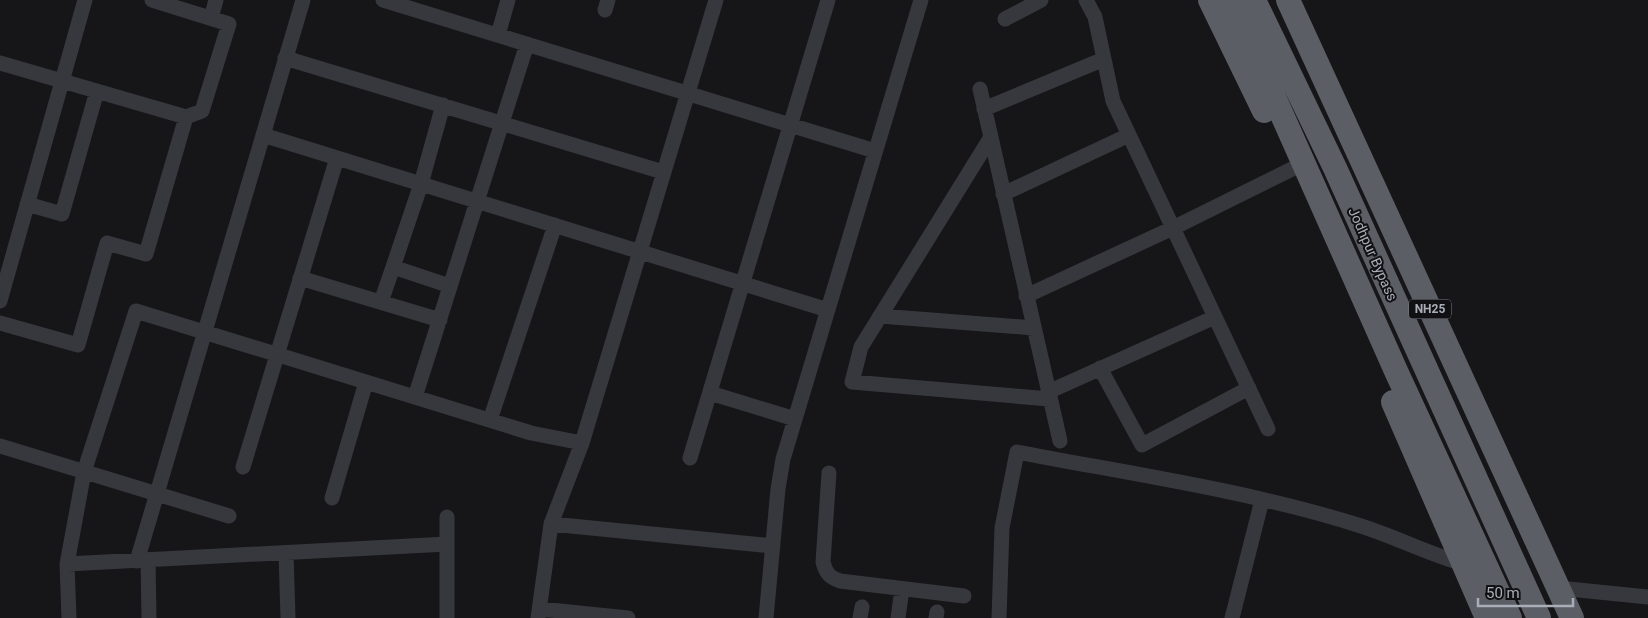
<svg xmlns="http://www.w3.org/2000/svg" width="1648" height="618" viewBox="0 0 1648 618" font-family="Roboto,sans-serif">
  <rect width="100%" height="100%" fill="#161618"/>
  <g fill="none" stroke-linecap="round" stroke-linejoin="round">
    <path stroke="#37383d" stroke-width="15" d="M152 0 229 24 202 111 186 117
      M383 0 875 151
      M1086 0 1095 17 1113 101 1268 429
      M605 10 608 0
      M211 18 216 0
      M1005 19 1041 0
      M498 35 508 0
      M285 58 663 172
      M0 63 186 117 146 254 107 243 78 345 0 323
      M980 89 1060 441
      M443 105 421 184 393 267 450 286
      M984 109 1104 59
      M263 135 828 310
      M991 137 861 347 852 382 1049 399
      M1003 194 1129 135
      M27 204 62 214 97 91
      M300 278 440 320
      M1026 296 1173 228 1292 169
      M0 301 85 0
      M381 302 393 267
      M880 316 1034 328
      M1100 368 1142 445 1249 388
      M1048 392 1215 317
      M710 393 795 419
      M415 397 527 44
      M490 420 555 225
      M0 446 229 516
      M690 458 828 0
      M243 467 337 158
      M829 473 823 562C826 573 829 577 840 581L964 596
      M332 498 366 382
      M551 524 773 546
      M286 553 288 618
      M148 560 149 618
      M137 561 303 0
      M67 564 447 544
      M1559 588 1648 597
      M540 609 628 618
      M69 618 67 564 84 472 136 311 531 433 582 443
      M447 618V517
      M538 618 551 524 582 443 716 0
      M766 618 778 489 783 459 921 0
      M860 618 862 607
      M898 618 902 589
      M936 618 937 612
      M999 618 1002 528 1017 452C1131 474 1251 491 1361 526 1396 537 1428 554 1464 564
      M1232 618 1262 500"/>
    <path stroke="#5b5e65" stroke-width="24" d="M1210 0 1264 111
      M1231 0 1396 371 1510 618
      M1254 0 1335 168 1539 618
      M1288 0 1572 618
      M1393 402 1487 618"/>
  </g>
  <g text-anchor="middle" stroke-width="4" stroke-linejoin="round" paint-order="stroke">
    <rect fill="#111113" stroke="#7b7e86" stroke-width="1" x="1409" y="299.5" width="42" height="19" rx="4"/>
    <g font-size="12" font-weight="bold" fill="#a8adb8">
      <text x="1430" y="313">NH25</text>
    </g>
    <g font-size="14" fill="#a8adb8" stroke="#111113">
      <text transform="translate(1373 254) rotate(66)" y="5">Jodhpur Bypass</text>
    </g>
  </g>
  <path d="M1478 598v8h95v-8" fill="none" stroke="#a8adb8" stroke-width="2.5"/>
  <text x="1486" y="598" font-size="15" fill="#a8adb8" stroke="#111113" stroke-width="4" paint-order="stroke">50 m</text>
</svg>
